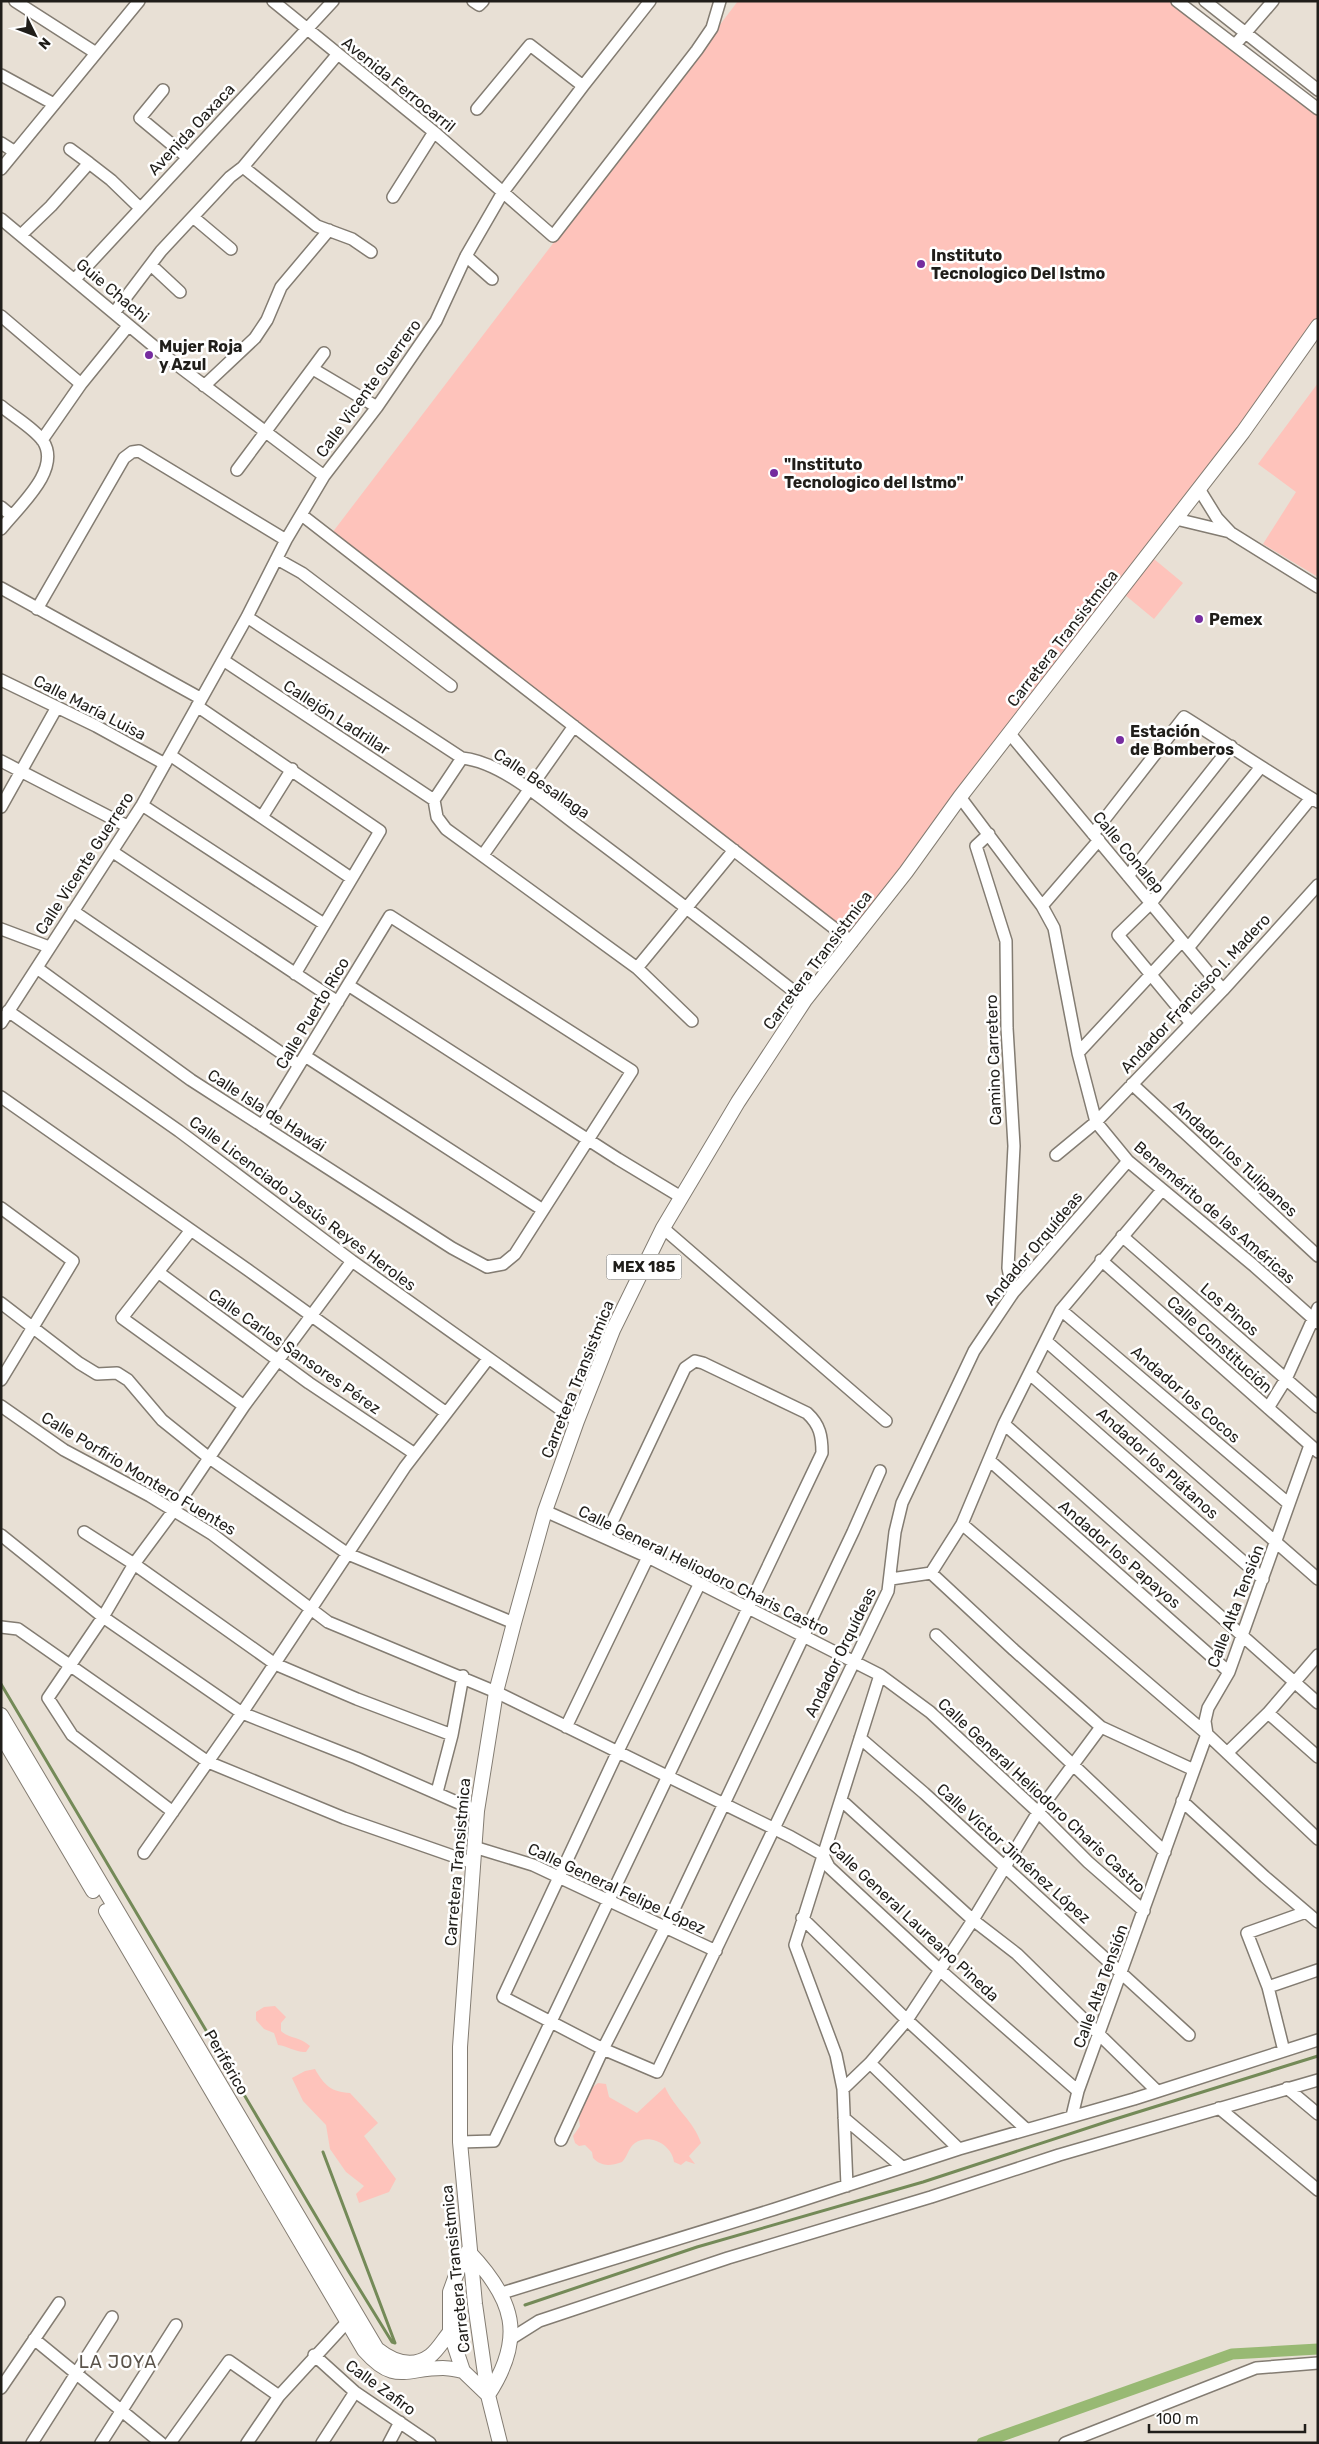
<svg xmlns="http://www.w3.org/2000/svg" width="1319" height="2444" viewBox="0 0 1319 2444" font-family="Rubik,sans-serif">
  <rect width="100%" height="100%" fill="#e8e0d5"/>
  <path fill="#fec3bb" d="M738 1H1176L1318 110V328L852 942 332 533Z
    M1318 383V577L1263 544 1296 492 1258 464Z
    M1154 559 1183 583 1154 619 1125 595Z
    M275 2006 286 2017 281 2023V2031C290 2039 299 2036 310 2046L306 2052C297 2053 288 2046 278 2045L274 2033 264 2029 256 2020V2012L264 2007Z
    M315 2069C324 2085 331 2092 350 2093L378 2123 364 2136 396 2179 389 2192 359 2203 356 2194 364 2186 346 2172 330 2149 326 2125 303 2101 292 2078 305 2071Z
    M598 2083 606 2084 609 2097 637 2113 665 2087C674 2108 694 2121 701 2143L689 2156 695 2164 686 2161 681 2165 674 2162C672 2145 650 2133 635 2143 628 2148 628 2156 622 2162 610 2166 602 2167 593 2158L592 2152 585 2145 579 2146 575 2143 573 2136 580 2126 578 2114 588 2091Z"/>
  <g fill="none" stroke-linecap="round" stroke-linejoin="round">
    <path stroke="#748a58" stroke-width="3" d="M1 1684 349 2272 392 2342 395 2343 323 2152
      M525 2305 697 2247 923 2182 1109 2121 1318 2056"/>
    <path stroke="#98b973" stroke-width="11" d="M982 2443 1232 2354 1318 2349"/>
    <g stroke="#837c72" stroke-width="14">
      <path id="minor" d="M15 1 96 53
        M273 1 434 132 553 236 697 50 712 28 720 1
        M473 1 479 5 483 1
        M1177 1 1318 109
        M1205 1 1318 90
        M1235 45 1273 1
        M1 75 54 104
        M163 90 140 118 187 157
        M477 109 530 45 583 86
        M1 143 15 152
        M70 149 89 163
        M243 167 317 226 352 239 371 252
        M1 169 139 1
        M393 197 434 132
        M193 217 231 249
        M1 219 168 358 324 476
        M22 234 51 206 89 163 111 180 140 208
        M466 256 492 279
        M151 265 180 292
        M75 279 333 1
        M114 313 161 251 230 177 243 167 337 55
        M1 316 81 384
        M313 369 377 407
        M204 386 255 338 267 320 281 287 329 230
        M1 406C14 417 34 428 43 441 62 470 18 507 1 529
        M42 440 81 384 128 326
        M237 470 324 353
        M1199 489 1217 518 1231 533 1318 587
        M1 507 12 516
        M303 516 852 942
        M1176 519 1230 532
        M277 559 302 573 451 686
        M1 588 200 698
        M37 609 124 458 132 452 139 451 286 540
        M247 617 462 758C503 762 549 805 582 829 657 885 731 942 805 1000
        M223 660 434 800
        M1 680 96 726 165 764
        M197 706 380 831 295 974
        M1010 734 1223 990
        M170 755 351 878
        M462 758 434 800 437 817 446 829 637 968 692 1021
        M1 761 127 826
        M960 797 1042 906 1054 928 1078 1053 1096 1122 1128 1161 1253 1265 1318 1323
        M142 805 324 924
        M1 807 57 707
        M262 817 292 769
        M989 834 976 846 1006 941 1007 1028 1014 1146 1008 1268 1013 1293
        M1093 834 1184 717C1229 745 1272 775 1318 802
        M113 852 338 1002
        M483 855 574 726
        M1128 876 1231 746
        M1042 906 1099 840
        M73 911 299 1065
        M1 929 49 947
        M1188 948 1311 798
        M37 968 191 1080 452 1248 487 1267 503 1264 515 1254 632 1071 390 916 262 1126
        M637 968 734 850
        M348 985 618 1159 681 1197
        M8 1011 179 1131 352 1261 577 1421
        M1190 1022 1118 935 1151 903 1260 768
        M1 1023 142 805 247 617 286 540 324 476 377 407 436 321 466 256 503 192 583 86 650 1
        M1078 1053 1182 941
        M305 1056 543 1210
        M1132 1084 1318 1256
        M1 1097 248 1270 445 1412
        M1056 1155 1096 1122 1223 990 1318 885
        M1 1208 73 1261 1 1380
        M663 1228 886 1421
        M191 1230 122 1318 244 1406
        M1122 1236 1318 1407
        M1101 1260 1318 1452
        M158 1272 309 1383 415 1454
        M1 1303 79 1363 97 1374 117 1373 128 1380 162 1420 208 1457 348 1554 514 1623
        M1061 1310 1289 1504
        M1046 1341 1318 1579
        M1030 1374 1263 1579
        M1 1406 64 1450 150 1496 212 1534 328 1622 496 1692 791 1837 823 1855 829 1867 941 1971 1078 2091
        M1268 1408 1286 1379 1318 1308
        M1004 1424 1318 1703
        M989 1460 1229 1672
        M545 1511 648 1557 880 1675 930 1712 1038 1812 1088 1862 1144 1911
        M962 1524 1207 1734 1318 1839
        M84 1532 134 1564 275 1664 357 1699 452 1735
        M1 1535 103 1617 242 1713 356 1758 477 1811
        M931 1573 1014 1650 1101 1727 1194 1770
        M891 1579 931 1573 962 1524 1004 1424 1061 1310 1162 1190
        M699 1585 618 1751 503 1997 603 2049 657 2072 888 1591 895 1532 902 1503 974 1351 1013 1293 1128 1161
        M1 1627 18 1629 208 1762 344 1818 473 1863
        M936 1635 1165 1852
        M1268 1713 1318 1757
        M566 1727 648 1557
        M860 1738 924 1793 1189 2035
        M1227 1753 1268 1713 1318 1655
        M437 1792 452 1735 463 1676
        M841 1800 973 1920 1017 1954 1157 2091
        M1182 1801 1265 1877 1318 1922
        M173 1812 72 1735 48 1698 103 1617 134 1564 174 1510 244 1406 352 1261
        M474 1847 533 1865 716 1951
        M144 1853 242 1713 405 1467 488 1359
        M802 1918 907 2020 1026 2129
        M1268 1987 1318 1970
        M1284 2051 1268 1987 1247 1933 1306 1912
        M870 2063 959 2149
        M1287 2088 1318 2114
        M843 2089 870 2063 907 2020 973 1920 1038 1812 1101 1727
        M1219 2108 1318 2190
        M1072 2116 1078 2091 1207 1734 1205 1721 1208 1708 1229 1672 1310 1445
        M844 2118 902 2167
        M561 2140 603 2049 665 1928 853 1532 880 1471
        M460 2142 494 2141 822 1453C822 1436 820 1425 807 1413L703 1363 695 1361 685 1368 605 1537
        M847 2186 843 2089 836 2055 795 1945 880 1675
        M502 2293 775 2209 959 2149 1134 2099 1318 2040
        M512 2338 539 2321 728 2258 931 2197 1059 2155 1318 2080
        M34 2339 161 2443
        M314 2355 355 2392 430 2443
        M1 2388 59 2303
        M32 2443 112 2317
        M101 2443 176 2325
        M170 2443 229 2361 279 2396
        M247 2443 279 2396 348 2321
        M322 2443 355 2392
        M389 2443 400 2422
        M1065 2443 1256 2368 1318 2363"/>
    </g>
    <g stroke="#837c72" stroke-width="16">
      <path id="major" d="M1 1715 377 2349C392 2361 412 2369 430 2356 438 2350 444 2339 450 2332
        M1 1735 93 1891
        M106 1911 364 2350C395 2385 405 2368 443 2368 450 2368 457 2370 463 2371
        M468 2251C514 2299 526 2337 488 2395L463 2371 450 2332V2292L458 2270Z
        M500 2443 488 2395 475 2304 460 2142V2047L477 1811 496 1692 514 1623 545 1511 577 1421 613 1330 663 1228 738 1102 805 1000 906 872 960 797 1243 432 1318 326"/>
    </g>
    <use href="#minor" stroke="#fff" stroke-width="11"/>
    <use href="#major" stroke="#fff" stroke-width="14"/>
  </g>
  <g fill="#762c9f" stroke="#fff" stroke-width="2">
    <circle cx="921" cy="264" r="5"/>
    <circle cx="149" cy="355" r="5"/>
    <circle cx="774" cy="473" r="5"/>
    <circle cx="1199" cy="619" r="5"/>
    <circle cx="1120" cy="740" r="5"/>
  </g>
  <g text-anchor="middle" stroke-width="5" stroke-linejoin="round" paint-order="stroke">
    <rect fill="#fff" stroke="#63625f" stroke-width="1" x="606.5" y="1254.5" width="75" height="25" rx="4"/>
    <g font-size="15" font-weight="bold" fill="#201e1a">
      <text x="644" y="1272">MEX 185</text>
    </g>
    <g font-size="16" fill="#201e1a" stroke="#fff">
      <text transform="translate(399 84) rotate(39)" y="6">Avenida Ferrocarril</text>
      <text transform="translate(191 129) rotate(-47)" y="6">Avenida Oaxaca</text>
      <text transform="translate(113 290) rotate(40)" y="6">Guie Chachi</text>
      <text transform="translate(368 388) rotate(-54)" y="6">Calle Vicente Guerrero</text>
      <text transform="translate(1062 638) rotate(-52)" y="6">Carretera Transistmica</text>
      <text transform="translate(90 707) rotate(27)" y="6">Calle María Luisa</text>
      <text transform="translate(337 717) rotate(33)" y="6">Callejón Ladrillar</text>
      <text transform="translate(542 783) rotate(34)" y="6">Calle Besallaga</text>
      <text transform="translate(1129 852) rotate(50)" y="6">Calle Conalep</text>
      <text transform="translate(84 863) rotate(-57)" y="6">Calle Vicente Guerrero</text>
      <text transform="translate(817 960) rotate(-53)" y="6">Carretera Transistmica</text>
      <text transform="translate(1195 993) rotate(-47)" y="6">Andador Francisco I. Madero</text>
      <text transform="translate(312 1013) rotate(-59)" y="6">Calle Puerto Rico</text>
      <text transform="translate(993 1060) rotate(-92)" y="6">Camino Carretero</text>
      <text transform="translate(267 1110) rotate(33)" y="6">Calle Isla de Hawái</text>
      <text transform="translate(1236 1158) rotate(43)" y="6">Andador los Tulipanes</text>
      <text transform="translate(303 1203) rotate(37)" y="6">Calle Licenciado Jesús Reyes Heroles</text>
      <text transform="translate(1215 1212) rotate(41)" y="6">Benemérito de las Américas</text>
      <text transform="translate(1033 1248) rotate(-50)" y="6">Andador Orquídeas</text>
      <text transform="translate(1230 1309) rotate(41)" y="6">Los Pinos</text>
      <text transform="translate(1220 1344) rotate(42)" y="6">Calle Constitución</text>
      <text transform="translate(295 1351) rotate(35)" y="6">Calle Carlos Sansores Pérez</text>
      <text transform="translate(577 1379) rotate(-68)" y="6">Carretera Transistmica</text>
      <text transform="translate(1186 1394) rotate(41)" y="6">Andador los Cocos</text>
      <text transform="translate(1158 1463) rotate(42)" y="6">Andador los Plátanos</text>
      <text transform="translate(139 1473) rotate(31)" y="6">Calle Porfirio Montero Fuentes</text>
      <text transform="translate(1120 1554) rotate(41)" y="6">Andador los Papayos</text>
      <text transform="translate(704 1570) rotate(26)" y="6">Calle General Heliodoro Charis Castro</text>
      <text transform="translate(1235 1606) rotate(-69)" y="6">Calle Alta Tensión</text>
      <text transform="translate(840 1652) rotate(-64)" y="6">Andador Orquídeas</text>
      <text transform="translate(1042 1795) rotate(43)" y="6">Calle General Heliodoro Charis Castro</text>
      <text transform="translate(1014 1853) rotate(42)" y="6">Calle Víctor Jiménez López</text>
      <text transform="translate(457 1862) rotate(-85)" y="6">Carretera Transistmica</text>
      <text transform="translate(617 1888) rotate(25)" y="6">Calle General Felipe López</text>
      <text transform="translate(914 1921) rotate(43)" y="6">Calle General Laureano Pineda</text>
      <text transform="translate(1100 1986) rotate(-70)" y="6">Calle Alta Tensión</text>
      <text transform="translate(227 2062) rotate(60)" y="6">Periférico</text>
      <text transform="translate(455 2269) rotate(-96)" y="6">Carretera Transistmica</text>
      <text transform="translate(381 2387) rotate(36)" y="6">Calle Zafiro</text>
    </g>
    <g font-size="16" font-weight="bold" fill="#201e1a" stroke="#fff" text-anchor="start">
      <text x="931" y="261">Instituto<tspan x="931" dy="18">Tecnologico Del Istmo</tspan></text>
      <text x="159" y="352">Mujer Roja<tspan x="159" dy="18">y Azul</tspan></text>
      <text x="784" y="470">"Instituto<tspan x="784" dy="18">Tecnologico del Istmo"</tspan></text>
      <text x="1209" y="625">Pemex</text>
      <text x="1130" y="737">Estación<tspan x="1130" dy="18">de Bomberos</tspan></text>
    </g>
    <g font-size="18" letter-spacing="1" fill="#5b544b" stroke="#fff">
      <text x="118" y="2368">LA JOYA</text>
    </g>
  </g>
  <rect width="1319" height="2444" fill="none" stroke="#201e1a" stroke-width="5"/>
  <g transform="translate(35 35) rotate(132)" stroke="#ffffff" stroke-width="4" paint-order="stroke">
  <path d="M0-4L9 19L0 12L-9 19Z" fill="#201e1a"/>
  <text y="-8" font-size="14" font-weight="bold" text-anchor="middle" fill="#201e1a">N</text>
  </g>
  <path d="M1149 2424v8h156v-8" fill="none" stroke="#201e1a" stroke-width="2.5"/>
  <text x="1156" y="2424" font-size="15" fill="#201e1a" stroke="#ffffff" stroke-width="4" paint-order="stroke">100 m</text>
</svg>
